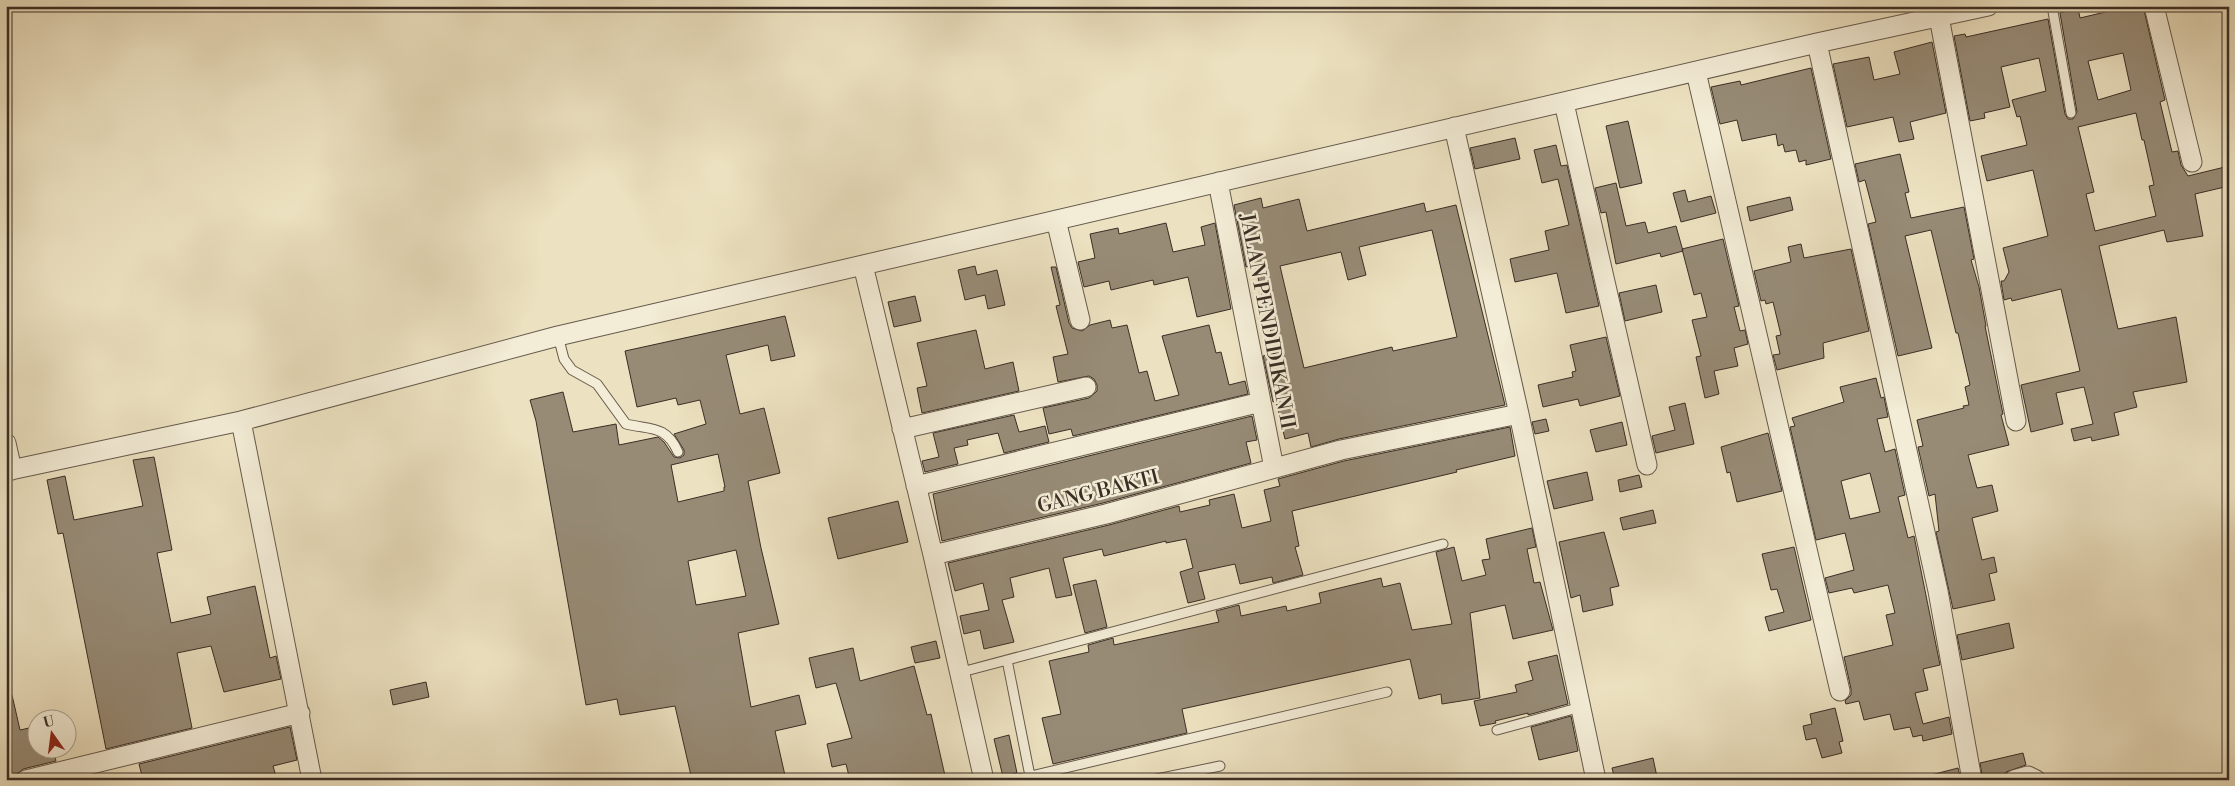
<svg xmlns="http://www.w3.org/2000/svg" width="2235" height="786" viewBox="0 0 2235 786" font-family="'Libre Bodoni',serif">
  <rect width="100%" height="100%" fill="#ece1c0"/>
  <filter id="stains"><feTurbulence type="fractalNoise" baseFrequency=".004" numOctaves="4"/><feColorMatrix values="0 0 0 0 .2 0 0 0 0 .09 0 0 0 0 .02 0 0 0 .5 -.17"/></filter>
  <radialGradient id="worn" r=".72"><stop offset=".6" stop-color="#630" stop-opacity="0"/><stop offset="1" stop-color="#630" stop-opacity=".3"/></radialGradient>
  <path fill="#978b76" stroke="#3a2e25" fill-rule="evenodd" d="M2113 6H2143L2165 100 2160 102 2172 152 2178 151 2181 165 2188 176 2229 166V186L2195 194 2203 236 2167 242 2164 230 2099 246 2118 329 2176 317 2187 382 2133 392 2137 407 2114 413 2119 435 2092 441 2091 437 2074 441 2071 429 2093 424 2084 387 2056 393 2063 424 2031 432 2021 385 2080 371 2061 289 2012 301 2011 298 2004 300 2001 281H2004L2009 272 2003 248 2048 236 2033 170 1987 181 1981 156 2027 145 2020 116 2017 117 2012 100 2046 91 2039 58 2001 67 2010 107 1984 113 1985 118 1970 121 1954 36 1965 34 1966 37 2048 19 2065 114 2068 119H2073L2077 112 2060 13 2078 8 2080 18 2114 10ZM2123 53 2131 90 2098 100 2088 61ZM2136 113 2142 140H2144L2154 185 2149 186 2156 216 2095 231 2086 194 2094 192 2078 127Z
    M1932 42 1946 113 1910 122 1914 139 1899 142 1893 117 1847 127 1833 64 1869 57 1874 80 1900 74 1894 52Z
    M1811 68 1831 159 1806 165V160L1799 162 1796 150 1785 152 1783 144 1778 146 1776 134 1742 141 1737 120 1720 124 1711 87 1740 81 1741 85Z
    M1628 121 1642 183 1620 188 1606 126Z
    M1515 138 1520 159 1475 169 1470 148Z
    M1556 145 1561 166 1567 165 1599 306 1566 313 1557 273 1515 282 1510 259 1549 250 1545 231 1569 225 1558 179 1542 183 1534 150Z
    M1900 154 1909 192 1905 193 1911 218 1964 207 1974 259 1971 260 1979 287 1986 326H1985L2003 414 2001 415 2009 445 1968 455 1977 488 1992 485 1998 511 1972 518 1982 560 1994 557 1997 572 1989 574 1995 600 1953 609 1936 532 1939 531 1935 494 1929 496 1918 447 1923 446 1917 420 1964 408 1963 406 1969 405 1965 387 1970 385 1958 333H1956L1931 230 1905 236 1932 348 1898 356 1868 224 1876 222 1865 180 1859 182 1855 164Z
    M1616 183 1626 226 1645 222 1648 233 1676 226 1683 251 1661 257 1660 253 1616 264 1606 212 1601 213 1595 188Z
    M1685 190 1688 202 1711 196 1716 213 1681 222 1673 193Z
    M1790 197 1793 210 1750 221 1747 207Z
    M1261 198 1263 208 1299 199 1307 231 1424 203 1426 212 1456 205 1505 405 1339 439 1311 447 1308 433 1285 439 1276 401 1273 402 1263 356 1276 353 1255 265 1246 267 1234 205ZM1432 230 1457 337 1393 351 1392 347 1304 368 1280 266 1341 252 1348 280 1366 275 1359 247Z
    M1166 223 1173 252 1205 245 1201 227 1215 223 1231 309 1197 317 1188 277 1154 285 1153 280 1111 290 1109 281 1084 287 1078 262 1095 258 1090 234 1118 228 1119 234Z
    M1723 239 1739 306 1734 307 1740 331 1745 330 1748 344 1734 348 1738 366 1714 371 1719 394 1705 398 1696 357 1701 356 1692 320 1707 317 1701 293 1694 295 1682 249Z
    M1801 244 1804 258 1851 249 1869 331 1823 343 1824 358 1777 370 1773 355 1780 354 1776 336 1781 335 1773 302 1766 304 1765 300 1761 301 1754 271 1791 262 1788 247Z
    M975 266 977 275 997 270 1005 305 988 309 985 295 965 300 958 270Z
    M1051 267H1056L1069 323 1072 328 1082 331 1090 325 1110 320 1112 328 1127 325 1139 373 1147 371 1155 401 1179 395 1162 336 1209 325 1216 353 1221 352 1229 385 1245 381 1248 394 1073 436 1071 429 1049 434 1043 408 1089 398 1097 391V385L1094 379 1089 376 1058 382 1053 357 1068 354 1056 306 1060 305Z
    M1656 285 1662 312 1625 321 1619 293Z
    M915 296 921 321 894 327 888 302Z
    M785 316 795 356 771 361 768 345 726 355 740 414 764 408 780 473 748 481 761 548 779 624 738 633 751 707 799 695 806 724 775 731 786 780H692L675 706 620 715 617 699 586 705 536 421 530 400 563 392 573 432 616 424 619 445 658 437 664 442 674 457 680 458 684 455V450L674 434 706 424 700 400 678 405 676 398 637 407 625 351ZM718 454 725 487H724V491L678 502 671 465ZM736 550 746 596 696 605 688 561Z
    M976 330 985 369 1013 362 1019 391 922 413 917 388 927 386 917 343Z
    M1606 337 1620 396 1580 406 1578 399 1543 407 1538 385 1573 377 1572 372 1576 371 1570 345Z
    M1876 378 1881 398 1884 397 1888 417 1877 419 1885 452 1895 449 1905 495 1898 497 1908 538 1914 536 1940 665 1923 669 1928 690 1915 693 1923 724 1949 717 1952 734 1923 741 1922 735 1913 737 1910 727 1894 730 1890 714 1864 720 1859 701 1846 704 1845 701 1851 695V689L1844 657 1893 645 1886 615 1895 613 1888 585 1854 593 1852 588 1829 593 1825 578 1854 570 1845 533 1816 540 1790 427 1795 426 1792 418 1844 402 1840 387ZM1870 473 1880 512 1850 519 1841 481Z
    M1685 403 1694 444 1656 453 1652 436 1675 430 1669 407Z
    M1014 415 1019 432 1045 426 1049 442 1004 453 998 433 967 440 968 445 954 448 958 464 925 472 922 461 939 457 933 433Z
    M1252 416 1257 440 1246 442 1251 463 1103 503 942 541 933 494Z
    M1546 419 1549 431 1535 434 1532 422Z
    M1622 422 1627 445 1596 452 1590 430Z
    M1510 427 1515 456 1456 470 1457 472 1292 511 1299 546 1295 547 1303 575 1273 583 1272 577 1240 584 1235 564 1198 572 1205 599 1188 603 1180 572 1193 568 1186 539 1166 543V541L1104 556 1102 549 1063 558 1072 595 1056 598 1049 568 1010 578 1014 597 1002 600 1014 642 984 649 980 630 964 634 960 616 989 610 983 583 955 591 948 563 1109 525 1179 506 1180 512 1210 505 1209 500 1234 494 1242 528 1271 521 1264 490 1280 486 1278 479 1344 461Z
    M1768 433 1782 491 1737 502 1730 472 1727 473 1721 447Z
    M154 457 172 550 157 553 171 623 211 614 207 597 255 586 270 658 276 656 281 679 224 692 211 646 177 653 192 728 106 749 63 533 58 534 47 480 65 476 74 520 143 506 133 460Z
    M1587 472 1593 500 1554 509 1547 481Z
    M1639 475 1642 487 1620 492 1618 480Z
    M898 501 908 542 838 559 828 518Z
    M1653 510 1656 523 1623 530 1620 518Z
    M1532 528 1536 547 1527 549 1534 583 1540 582 1553 630 1513 639 1505 605 1470 613 1480 698 1442 704 1441 694 1419 699 1410 659 1182 709 1187 733 1053 764 1042 718 1061 714 1049 661 1089 652 1088 645 1113 638 1114 645 1219 622 1216 611 1239 605 1241 616 1286 606 1287 611 1321 603 1319 593 1381 578 1383 587 1400 583 1412 630 1452 624 1436 552 1454 547 1462 581 1486 575 1482 560 1490 559 1486 539Z
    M1604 532 1619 586 1610 588 1613 605 1583 612 1580 595 1571 598 1559 542Z
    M1794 547 1811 620 1769 631 1765 617 1784 612 1777 589 1771 590 1762 554Z
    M1096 580 1107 627 1085 633 1073 585Z
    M2009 623 2014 648 1962 660 1957 635Z
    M936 641 940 658 915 663 911 647Z
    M853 648 860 681 914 666 927 715 931 714 946 780H850L846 764 832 767 827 744 852 738 836 683 816 688 809 658Z
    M1557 655 1568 704 1528 715V713L1495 721 1496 723 1480 726 1474 701 1517 692 1515 685 1533 680 1528 662Z
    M426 682 429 697 393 705 390 690Z
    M6 695H12L20 730 38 726V748H53L56 761 23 769 16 775 6 777Z
    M1835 708 1843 741 1839 742 1842 753 1822 758 1816 738 1806 740 1803 726 1812 724 1810 714Z
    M1571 716 1578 751 1539 760 1531 727Z
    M290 727 297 760 273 766 277 780H143L139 764Z
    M1009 735 1017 773 1003 777 994 739Z
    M2023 753 2026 765 2006 772 2003 780H1983L1980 763Z
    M1653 758 1657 777 1647 780H1615L1612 768Z
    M1958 768 1961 780H1932L1931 775Z"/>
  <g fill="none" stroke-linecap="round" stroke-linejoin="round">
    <g stroke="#665b4c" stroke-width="11">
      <path id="lane" d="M2052 6 2071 113
        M558 336 564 359 572 370 597 384 626 424C651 430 666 425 678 452
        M1007 660 1030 776
        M958 673 1443 544
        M1497 730 1581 707
        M1014 780 1387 692
        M1152 780 1220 766"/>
    </g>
    <g stroke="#665b4c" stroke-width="21">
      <path id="street" d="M2154 6 2192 162
        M1939 17 2016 421
        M1817 43 1938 591 1972 780
        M1696 72 1840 691
        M1564 103 1647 465
        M1454 127 1519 414 1596 780
        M1218 182 1274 468
        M1056 220 1080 320
        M863 265 933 555 984 780
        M241 421 312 780
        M902 429 1086 387
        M6 443 12 470
        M6 471 241 421 558 336 1817 43 1988 6
        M916 486 1261 402
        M933 555 1106 514 1341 450 1519 414
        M26 780 300 713
        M2014 780 2028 776 2036 780"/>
    </g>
    <use href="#lane" stroke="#f3ecd6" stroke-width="9"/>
    <use href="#street" stroke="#f3ecd6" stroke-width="19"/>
  </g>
  <g text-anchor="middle" stroke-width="5" stroke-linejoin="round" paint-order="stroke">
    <g font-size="20" fill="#3a2e25" stroke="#f3ecd6">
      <text transform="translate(1268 321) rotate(79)" y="7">JALAN PENDIDIKAN II</text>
      <text transform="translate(1098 491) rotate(-14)" y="7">GANG BAKTI</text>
    </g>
  </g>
  <rect width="2235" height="786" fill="none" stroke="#ece1c0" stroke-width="25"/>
  <rect x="8" y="8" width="2220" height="771" fill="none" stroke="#3a2e25" stroke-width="2.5"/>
  <rect x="12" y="12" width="2210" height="761" fill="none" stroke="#3a2e25"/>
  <g transform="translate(52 734) rotate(346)"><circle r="24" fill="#f3ecd6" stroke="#a9a08f"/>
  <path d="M0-4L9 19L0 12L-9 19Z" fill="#8f2418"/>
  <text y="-8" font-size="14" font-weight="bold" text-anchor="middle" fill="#3a2e25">U</text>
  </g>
  <rect width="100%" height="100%" filter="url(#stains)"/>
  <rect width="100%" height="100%" fill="url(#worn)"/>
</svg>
